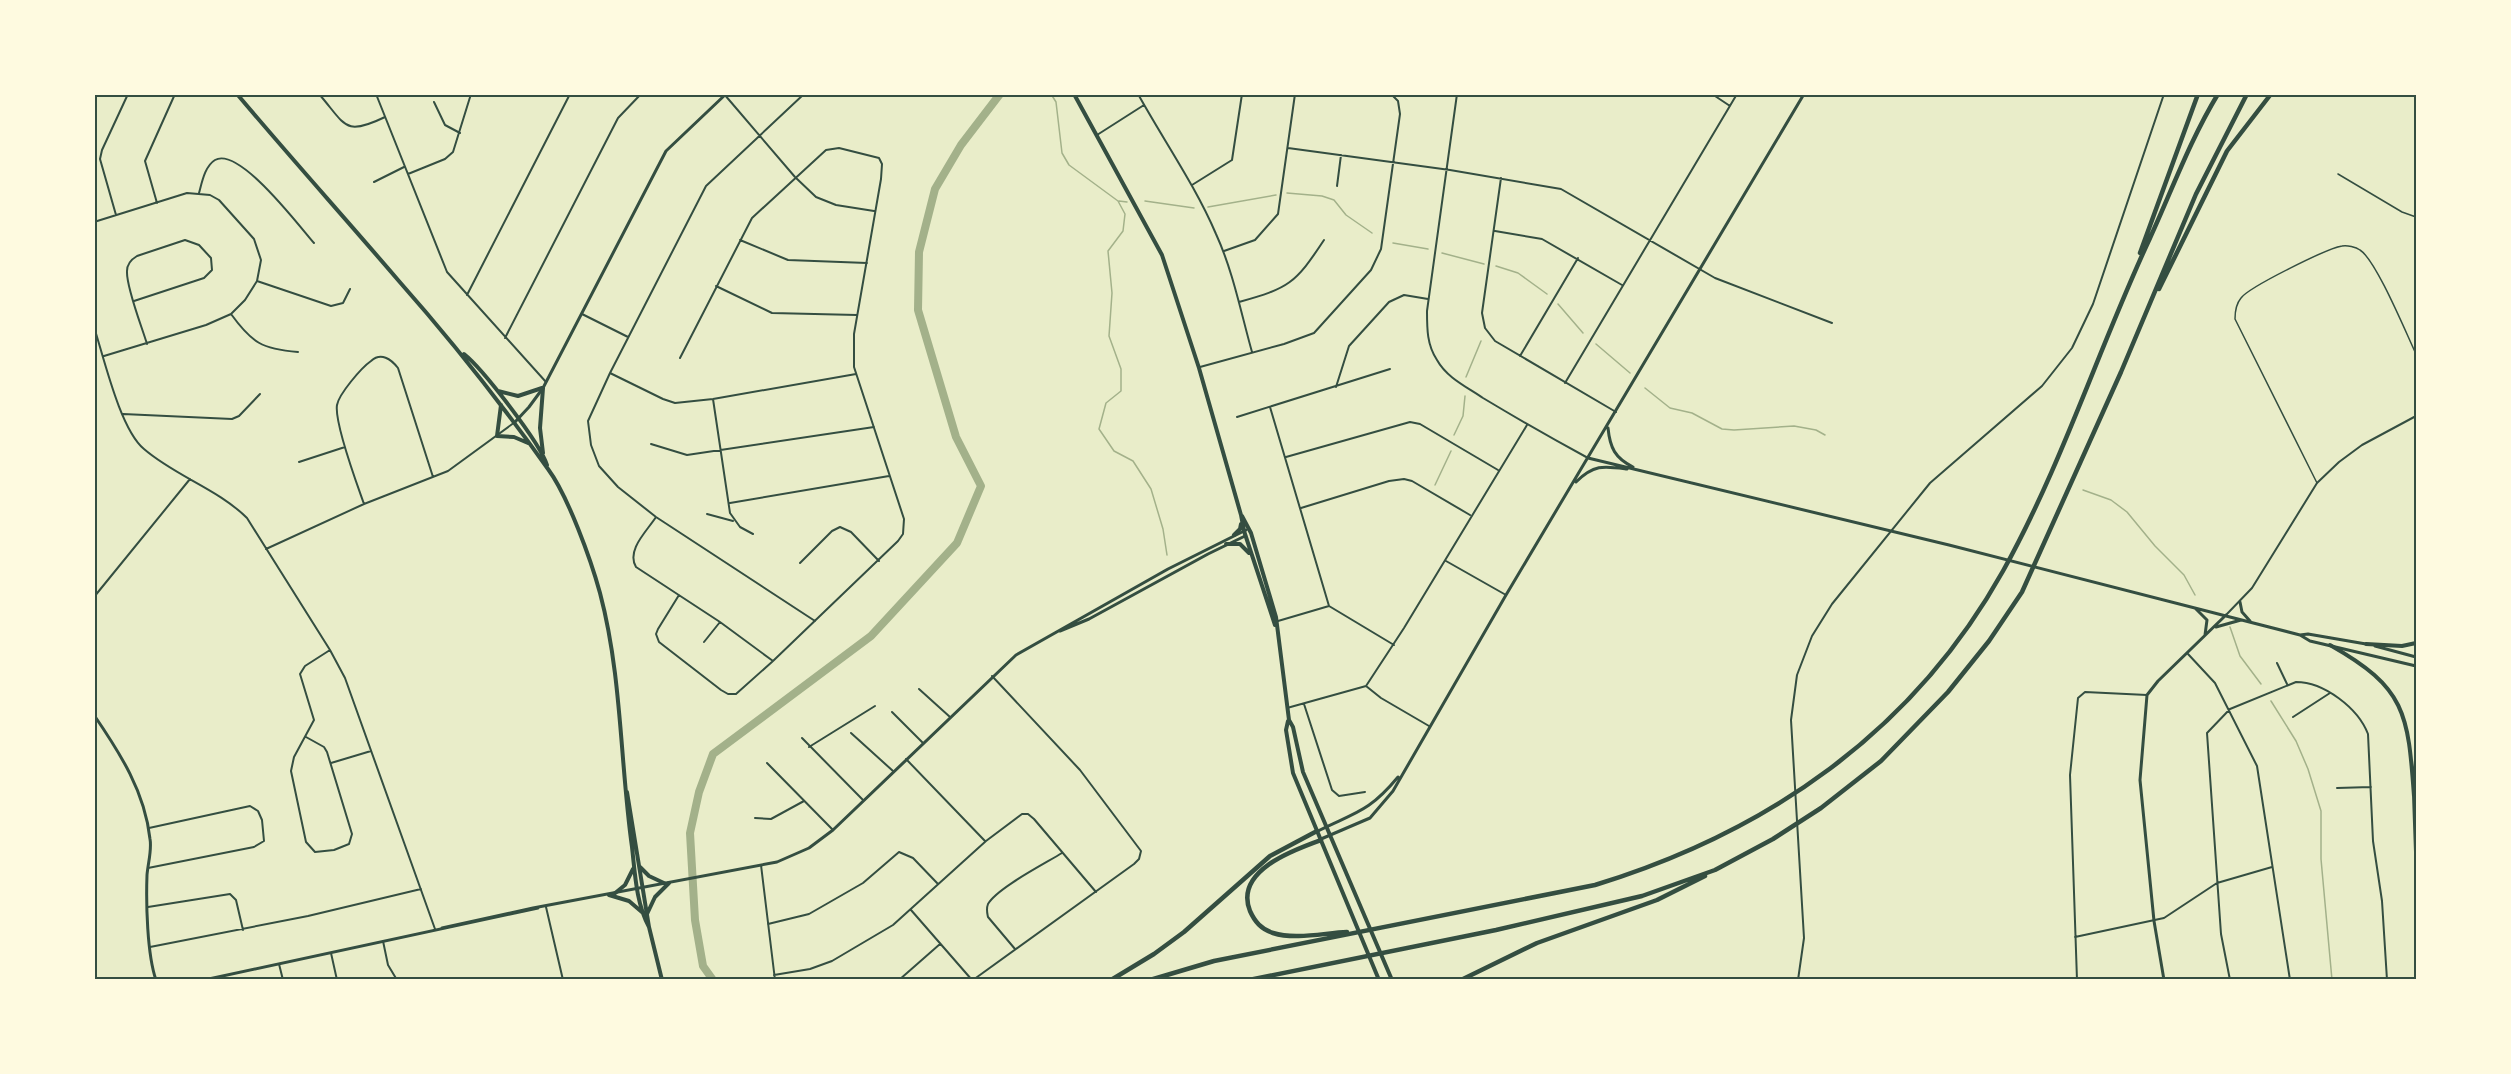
<svg xmlns="http://www.w3.org/2000/svg" width="2511" height="1074" viewBox="0 0 2511 1074" font-family="Quicksand,sans-serif">
  <rect width="100%" height="100%" fill="#e9edc9"/>
  <g fill="none" stroke-linecap="round" stroke-linejoin="round">
    <path stroke="#a3b18a" stroke-width="1.5" d="M1051 94 1056 102 1062 153 1069 165 1118 201 1125 214 1123 231 1108 251 1112 293 1109 336 1121 369V391L1106 403 1099 429 1114 451 1133 461 1151 489 1163 529 1167 555
      M1287 193 1322 196 1334 200 1346 215 1372 233
      M1119 201 1127 202
      M1145 201 1194 208
      M1208 207 1276 195
      M1393 243 1428 249
      M1442 253 1484 264
      M1496 266 1518 273 1547 294
      M1558 304 1583 333
      M1596 344 1630 373
      M1466 377 1481 341
      M1645 388 1670 408 1692 413 1722 429 1734 430 1794 426 1816 430 1825 435
      M1454 435 1463 416 1465 396
      M1435 485 1451 451
      M2083 490 2111 500 2127 512 2155 546 2184 575 2195 595
      M2230 627 2240 656 2261 684
      M2271 701 2296 741 2308 769 2321 811V859L2332 980"/>
    <path stroke="#a3b18a" stroke-width="8" d="M713 980 703 966 695 920 690 833 699 792 713 754 871 636 957 543 981 486 956 437 918 310 919 252 935 189 961 145 1000 94"/>
    <path stroke="#344e41" stroke-width="1.5" d="M2338 174 2402 212 2416 217
      M2317 483 2235 319C2235 312 2236 304 2241 298 2249 287 2328 248 2342 246 2347 245 2356 247 2360 250 2376 260 2406 333 2416 354"/>
    <path stroke="#344e41" stroke-width="2" d="M319 94C346 125 344 137 385 117
      M376 94 447 272 546 382
      M724 94 795 177 816 197 836 205 874 211
      M804 94 706 186 610 373 588 421 591 445 599 466 618 487 656 517 815 621
      M1138 94C1164 141 1195 185 1216 234 1233 271 1241 313 1252 352
      M1457 94 1427 311C1427 329 1427 345 1437 360 1447 378 1467 387 1483 398 1518 419 1553 439 1588 458
      M1712 94 1730 106
      M434 102 445 125 460 133
      M1097 135 1144 105
      M1288 148 1450 170 1561 189 1715 278 1832 323
      M408 174 445 159 453 152 471 94
      M1501 178 1482 313 1485 328 1495 341 1616 412
      M374 182 404 167
      M1192 185 1232 160 1242 94
      M1337 186 1341 155
      M199 193C202 182 205 166 215 160 239 146 299 226 314 243
      M157 203 145 161 175 94
      M116 215 100 159 102 150 128 94
      M94 222 187 193 210 195 219 200 254 239 261 260 257 281 245 300 231 314 206 325 104 356
      M1495 231 1542 239 1622 285
      M740 240 788 260 867 263
      M1224 251 1255 240 1278 214 1295 94
      M257 281 331 306 343 303 350 289
      M716 286 772 313 857 315
      M467 295 570 94
      M134 301 204 278 212 270 211 258 199 245 185 240 137 256C132 259 127 264 127 271 126 287 142 327 147 344
      M1239 302C1289 288 1295 284 1324 240
      M231 314C252 343 262 349 298 352
      M582 314 628 337
      M94 327C104 358 120 429 144 449 175 476 218 489 247 518L330 650 345 678 435 929
      M505 338 618 118 641 94
      M1520 356 1578 258
      M1200 367 1284 344 1314 333 1371 270 1381 249 1400 114 1398 101 1391 94
      M610 373 663 399 675 403 713 399 856 374
      M1565 383 1737 94
      M1336 387 1349 346 1389 302 1404 295 1428 299
      M713 399 730 513 740 527 753 534
      M1270 407 1329 606
      M123 414 232 419 239 416 260 394
      M1237 417 1390 369
      M651 444 687 455 874 427
      M1286 457 1410 422 1420 424 1498 470
      M299 462 345 447
      M730 503 889 476
      M364 504C357 484 334 423 337 405 339 394 361 368 371 361 381 352 391 359 398 368L433 477
      M1301 508 1389 481 1404 479 1412 481 1470 515
      M707 514 733 521
      M656 517C647 531 626 550 636 567L720 622 773 661
      M266 549 364 504 448 471 515 422
      M1446 561 1506 595
      M800 563 832 531 840 527 851 532 879 561
      M679 595 658 629 656 634 659 642 721 690 728 694H736L773 661 898 541 903 534 904 519 854 367V334L881 179 882 164 879 158 839 148 826 150 752 218 680 358
      M94 597 190 479
      M2226 615 2252 588 2317 483 2339 462 2362 445 2416 416
      M1278 621 1329 606 1394 645
      M704 642 720 622
      M2188 654 2215 683 2257 766 2290 980
      M2277 663 2287 684
      M1366 686 1404 628 1527 425
      M919 689 950 717
      M1304 704 1332 790 1339 796 1365 792
      M1287 708 1366 686 1381 698 1429 726
      M892 712 923 743
      M2293 717 2330 693
      M851 733 893 771
      M306 737 324 747 327 752 352 834 349 844 334 850 315 852 306 842 291 771 294 757 314 720 300 674 305 666 330 650
      M802 738 863 800
      M809 747 875 706
      M906 759 985 841
      M331 763 371 751
      M767 763 833 830
      M2337 788 2371 787
      M755 818 771 819 804 801
      M761 865 775 980
      M148 868 254 847 264 841 262 820 258 811 250 806 149 828
      M148 907 230 894 236 900 243 930
      M546 907 563 980
      M911 910 972 980
      M768 924 809 914 863 883 899 852 913 858 938 884
      M2075 937 2164 918 2217 883 2272 867
      M383 941 388 965 397 980
      M150 947 308 916 421 889
      M1015 949 988 917C987 912 986 909 988 904 997 888 1046 863 1062 853
      M331 953 337 980
      M279 964 283 980
      M774 975 810 969 832 961 893 925 986 841 1022 814H1028L1034 819 1096 892
      M899 980 940 944
      M973 980 1134 864 1139 859 1141 851 1080 770 992 676
      M1798 980 1804 938 1791 720 1797 675 1812 636 1832 604 1930 483 2042 386 2072 348 2093 304 2164 94
      M2077 980 2070 775 2078 698 2085 692 2147 695
      M2230 980 2221 934 2207 733 2230 709 2296 682C2324 682 2358 708 2368 734L2373 841 2382 901 2387 980"/>
    <path stroke="#344e41" stroke-width="3" d="M515 422 529 407 543 388 666 151 726 94
      M1608 428C1610 448 1615 458 1633 467
      M1588 458 1949 545 2300 635 2310 641 2416 666
      M1576 482C1594 464 1604 466 1627 469
      M2240 602 2242 612 2250 621
      M2195 608 2207 620 2205 635
      M2216 627 2241 620
      M1060 631 1089 619 1208 554 1245 536
      M2300 635 2308 634 2366 644
      M2375 646 2416 657
      M94 715C120 753 145 792 150 839 152 850 148 863 147 875 146 903 147 954 156 980
      M1318 831C1356 812 1369 812 1398 777
      M1321 839 1370 818 1393 791 1506 595 1804 94
      M442 928 533 908 777 862 809 848 833 830 1016 655 1168 569 1246 530
      M204 980 538 908
      M2164 980 2154 921 2140 780 2147 695 2158 681 2226 615"/>
    <path stroke="#344e41" stroke-width="4" d="M237 94C290 157 345 218 398 280 452 341 501 403 548 469 568 496 591 560 600 593 622 676 620 762 632 847 635 873 636 903 649 927
      M1074 94 1162 255 1199 368 1241 515 1244 531 1275 625
      M464 354C483 369 540 443 547 465
      M498 391 518 396 542 388
      M501 405 497 436 514 437 528 443
      M543 453 540 428 543 388
      M1242 516 1251 533 1276 617 1289 720 1293 727 1303 772 1392 980
      M1234 535 1240 529 1241 524
      M1226 544H1240L1249 553
      M1288 721 1286 730 1293 773 1379 980
      M627 792 649 927 662 980
      M640 867 649 876 666 884
      M614 894 625 885 633 869
      M609 895 629 901 643 913
      M647 914 655 897 669 883"/>
    <path stroke="#344e41" stroke-width="4" d="M2366 644 2402 646 2416 643
      M2330 645C2406 688 2408 713 2414 796
      M2415 782 2416 759
      M2414 795 2416 852"/>
    <path stroke="#344e41" stroke-width="4.5" d="M2140 253 2198 94
      M2159 289 2227 151 2271 94
      M1321 840C1293 850 1234 871 1250 911 1255 922 1261 929 1273 933 1295 940 1324 933 1347 932
      M1111 980 1154 954 1184 932 1270 856 1317 831
      M1150 980 1214 961 1595 885C1768 832 1913 732 2003 571 2062 465 2099 347 2150 238 2172 190 2190 140 2218 94
      M1249 980 1496 930 1642 896 1715 870 1773 839 1821 808 1881 761 1948 692 1989 641 2022 592 2121 372 2196 194 2247 94
      M1461 980 1537 943 1657 900 1705 876"/>
  </g>
  <rect width="2511" height="1074" fill="none" stroke="#fefae0" stroke-width="192"/>
  <rect x="96" y="96" width="2319" height="882" fill="none" stroke="#344e41" stroke-width="2"/>
</svg>
